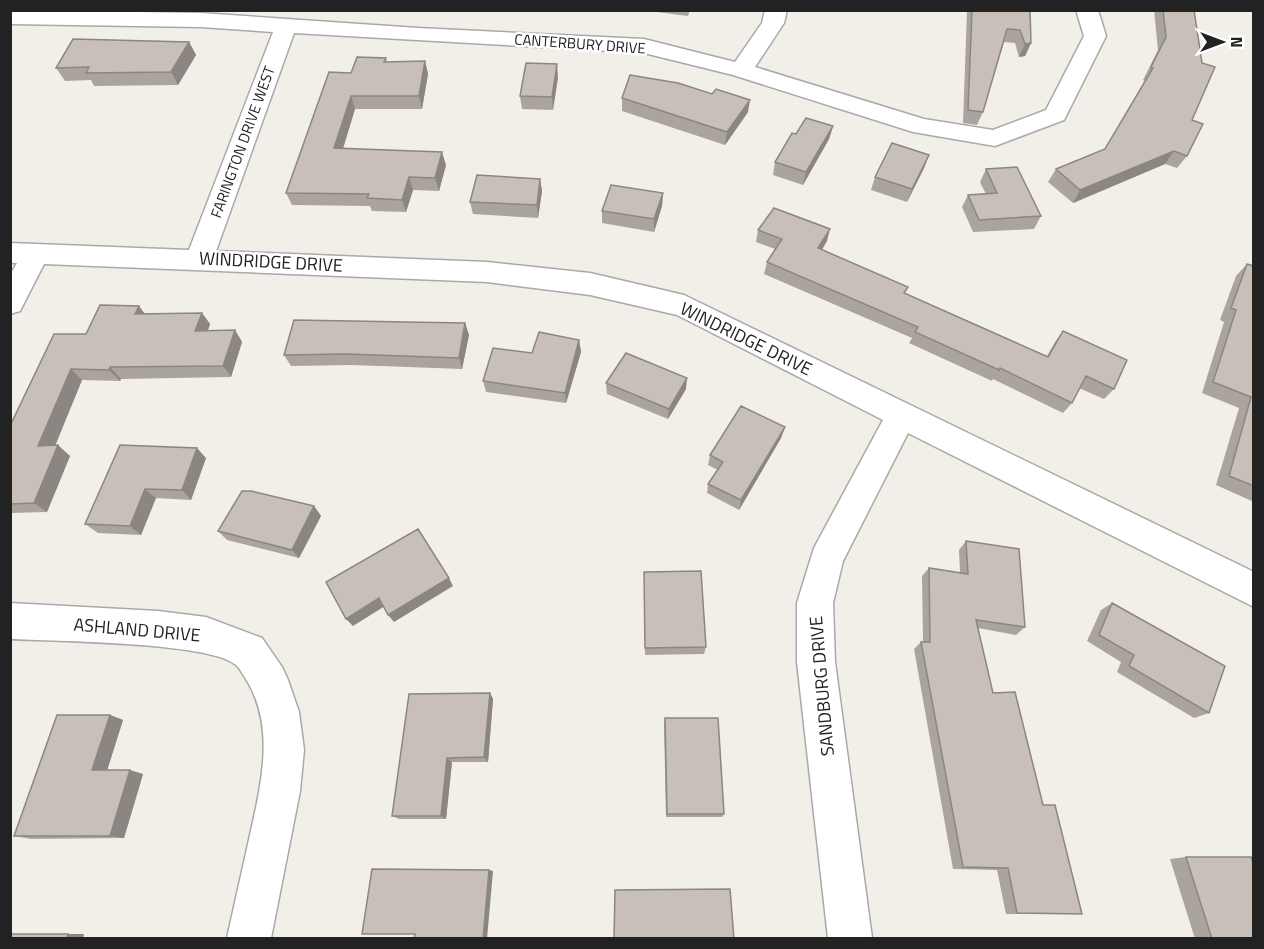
<svg xmlns="http://www.w3.org/2000/svg" width="1264" height="949" viewBox="0 0 1264 949" font-family="'Titillium Web',sans-serif">
  <rect width="100%" height="100%" fill="#f2efe9"/>
  <g fill="none" stroke-linecap="round" stroke-linejoin="round">
    <g stroke="#a9a9a9" stroke-width="3">
      <path id="minor" d="M10 10 201 13 418 28 644 39 735 62 762 23 765 10H787L784 23 755 67 924 119 993 130 1046 110 1084 36 1076 10H1098L1106 36 1064 120 995 146 913 132 733 75 644 53 294 33 216 251 487 262 590 273 684 295 1254 572V607L908 433 843 561 833 603 835 662 872 938H828L797 662V603L814 548 883 420 677 315 590 295 487 282 44 264 20 311 10 314V275L17 263H10V243L189 250 273 32 201 27 10 24Z
        M10 603 158 611 206 617 262 638 282 667 288 680 299 712 304 750 300 791 271 938H227C234 907 241 875 248 844 260 789 278 727 244 676 242 673 239 667 236 665 210 642 52 641 10 639Z"/>
    </g>
    <use href="#minor" fill="#fff" fill-rule="evenodd"/>
  </g>
  <path fill="#aba49e" d="M657 10H690L688 16 657 12Z
    M967 10H1030L1031 43 1025 56 1019 57 1015 43 1004 42 983 112 977 125 963 123Z
    M1154 10H1194L1192 120 1187 156 1177 168 1165 164 1073 203 1048 182 1056 169 1105 149 1145 81 1143 80 1158 50Z
    M189 42 196 55 178 85 94 86 91 80 65 81 56 68Z
    M386 58 387 62 425 61 428 74 422 109H355L343 149 446 165 439 191 413 190 406 212 372 211 370 206 292 205 286 193 351 73Z
    M558 77 553 110 522 109 520 96Z
    M622 98 748 112 725 145 622 111Z
    M833 126 829 139 803 185 773 175 775 162Z
    M929 155 924 168 907 202 871 190 875 177Z
    M986 169 1041 216 1034 229 973 232 962 207 968 195 986 194 980 182Z
    M540 179 542 191 538 218 473 214 470 202Z
    M663 193 662 206 654 232 602 223V211Z
    M758 230 827 241 822 250 905 293 1047 356 1055 342 1063 331 1114 389 1104 399 1079 388 1072 403 1063 413 993 379 992 381 909 343 912 338 764 274 767 262 775 249 756 242Z
    M1247 264 1254 266V502L1216 485 1239 408 1202 393 1224 322 1220 320 1236 276Z
    M139 306 144 314 202 313 210 324 208 330H235L242 342 231 377 121 379 120 381 82 380 55 445 70 456 47 512 10 513V426L86 334Z
    M465 323 469 335 462 369 352 365 291 366 284 355Z
    M579 340 581 352 566 403 486 392 483 381 532 353Z
    M606 383 686 389 668 419 607 394Z
    M785 427 781 438 739 510 707 493 708 484 718 470 708 465 710 455Z
    M120 445 206 458 191 500 156 498 141 535 98 533 85 524Z
    M314 506 321 516 299 558 227 540 218 531Z
    M966 541 1025 627 1016 635 978 628 993 693 1043 805 1082 914H1006L997 870 953 869 914 649 921 642H923L922 576 929 568 960 573 959 550Z
    M644 580 706 647 704 654 645 655Z
    M1112 603 1209 713 1194 718 1117 672 1121 662 1087 641 1101 610Z
    M490 693 493 699 488 762H452L446 819H399L392 816Z
    M110 715 123 720 107 770 143 774 124 838 31 839 14 836Z
    M665 718 724 814 722 817H666L664 724Z
    M1186 857 1254 939H1195L1170 859Z"/>
  <path fill="#8b8681" d="M189 42 196 55 178 85 171 72Z
    M1031 43 1025 56 1019 57 1025 44Z
    M425 61 428 74 422 109 419 96Z
    M557 64 558 77 553 110 552 97Z
    M351 96 355 109 339 161 334 148Z
    M750 100 748 112 725 145 727 132Z
    M833 126 829 139 803 185 806 172Z
    M1174 151 1165 164 1073 203 1080 190Z
    M442 152 446 165 439 191 435 178Z
    M929 155 924 168 907 202 912 189Z
    M409 177 413 190 406 212 402 200Z
    M540 179 542 191 538 218 537 205Z
    M663 193 662 206 654 232V219Z
    M830 229 827 241 815 260 818 248Z
    M139 306 148 318 135 314Z
    M202 313 210 324 204 342 195 331Z
    M465 323 469 335 462 369 459 358Z
    M235 330 242 342 231 377 223 366Z
    M579 340 581 352 566 403 565 393Z
    M110 367 121 379 120 381 109 370Z
    M71 369 82 380 51 456 38 446Z
    M687 378 686 389 668 419 669 409Z
    M785 427 781 438 739 510 741 500Z
    M58 445 70 456 47 512 34 503Z
    M197 448 206 458 191 500 182 490Z
    M145 489 156 498 141 535 130 526Z
    M314 506 321 516 299 558 292 550Z
    M449 578 453 586 394 622 388 615Z
    M379 598 385 606 353 626 346 619Z
    M490 693 493 699 488 762 484 757Z
    M110 715 123 720 106 774 92 770Z
    M447 758 452 762 446 819 441 816Z
    M130 770 143 774 124 838 110 836Z
    M489 870 493 871 487 939H483Z
    M68 934H84L83 939H67Z"/>
  <path fill="#c7bfb8" stroke="#8b8681" stroke-width="1.5" d="M972 10H1030L1031 43 1025 44 1020 30 1007 29 983 112 968 110Z
    M1163 10H1194L1202 63 1215 67 1192 120 1203 124 1187 156 1174 151 1080 190 1056 169 1105 149 1153 68 1151 67 1166 37Z
    M73 39 189 42 171 72 86 73 89 67 56 68Z
    M357 57 386 58 384 62 425 61 419 96H351L334 148 442 152 435 178 409 177 402 200 367 198 369 194 286 193 329 72 351 73Z
    M526 63 557 64 552 97 520 96Z
    M630 75 678 83 712 94 716 89 750 100 727 132 622 98Z
    M806 118 833 126 806 172 775 162 792 133 796 134Z
    M892 143 929 155 912 189 875 177Z
    M1017 167 1041 216 979 220 968 195 997 193 986 169Z
    M477 175 540 179 537 205 470 202Z
    M611 185 663 193 654 219 602 211Z
    M774 208 830 229 818 248 908 287 904 293 1048 357 1063 331 1127 360 1114 389 1086 376 1072 403 1000 368 999 370 915 332 918 327 767 262 782 239 758 230Z
    M1247 264 1254 266V486L1229 476 1251 397 1213 382 1236 310 1231 308Z
    M100 305 139 306 135 314 202 313 195 331 235 330 223 366 110 367 109 370 71 369 38 446 58 445 34 503 10 504V426L54 334H86Z
    M294 320 465 323 459 358 346 354 284 355Z
    M539 332 579 340 565 393 483 381 493 348 532 353Z
    M626 353 687 378 669 409 606 383Z
    M741 406 785 427 741 500 708 484 723 462 710 455Z
    M120 445 197 448 182 490 145 489 130 526 85 524Z
    M242 491H251L314 506 292 550 218 531Z
    M418 529 449 578 388 615 379 598 346 619 326 582Z
    M966 541 1019 549 1025 627 976 620 993 693 1015 692 1043 805H1055L1082 914 1017 913 1008 868 963 867 921 642H930L929 568 968 574Z
    M701 571 706 647 645 648 644 572Z
    M1112 603 1225 666 1209 713 1129 666 1134 655 1099 635Z
    M490 693 484 757 447 758 441 816H392L409 694Z
    M57 715H110L92 770H130L110 836H14Z
    M665 718H718L724 814H667Z
    M1186 857H1251L1254 865V939H1212Z
    M372 869 489 870 483 939H414L415 934H362Z
    M730 889 734 939H614L615 890Z
    M10 934H68L67 939H10Z"/>
  <g text-anchor="middle" stroke-width="5" stroke-linejoin="round" paint-order="stroke">
    <g font-size="15" fill="#222" stroke="#fff">
      <text transform="translate(580 44) rotate(4)" y="5">CANTERBURY DRIVE</text>
      <text transform="translate(243 142) rotate(-70)" y="5">FARINGTON DRIVE WEST</text>
    </g>
    <g font-size="18" fill="#222" stroke="#fff">
      <text transform="translate(271 262) rotate(3)" y="6">WINDRIDGE DRIVE</text>
      <text transform="translate(746 339) rotate(26)" y="6">WINDRIDGE DRIVE</text>
      <text transform="translate(137 630) rotate(5)" y="6">ASHLAND DRIVE</text>
      <text transform="translate(822 686) rotate(-95)" y="6">SANDBURG DRIVE</text>
    </g>
  </g>
  <rect width="1264" height="949" fill="none" stroke="#222222" stroke-width="24"/>
  <g transform="translate(1222 42) rotate(90)" stroke="#ffffff" stroke-width="4.5" paint-order="stroke">
  <path d="M0-4.5L10 22L0 15L-10 22Z" fill="#222222"/>
  <text y="-9" font-size="16" font-weight="bold" text-anchor="middle" fill="#222222">N</text>
  </g>
</svg>
